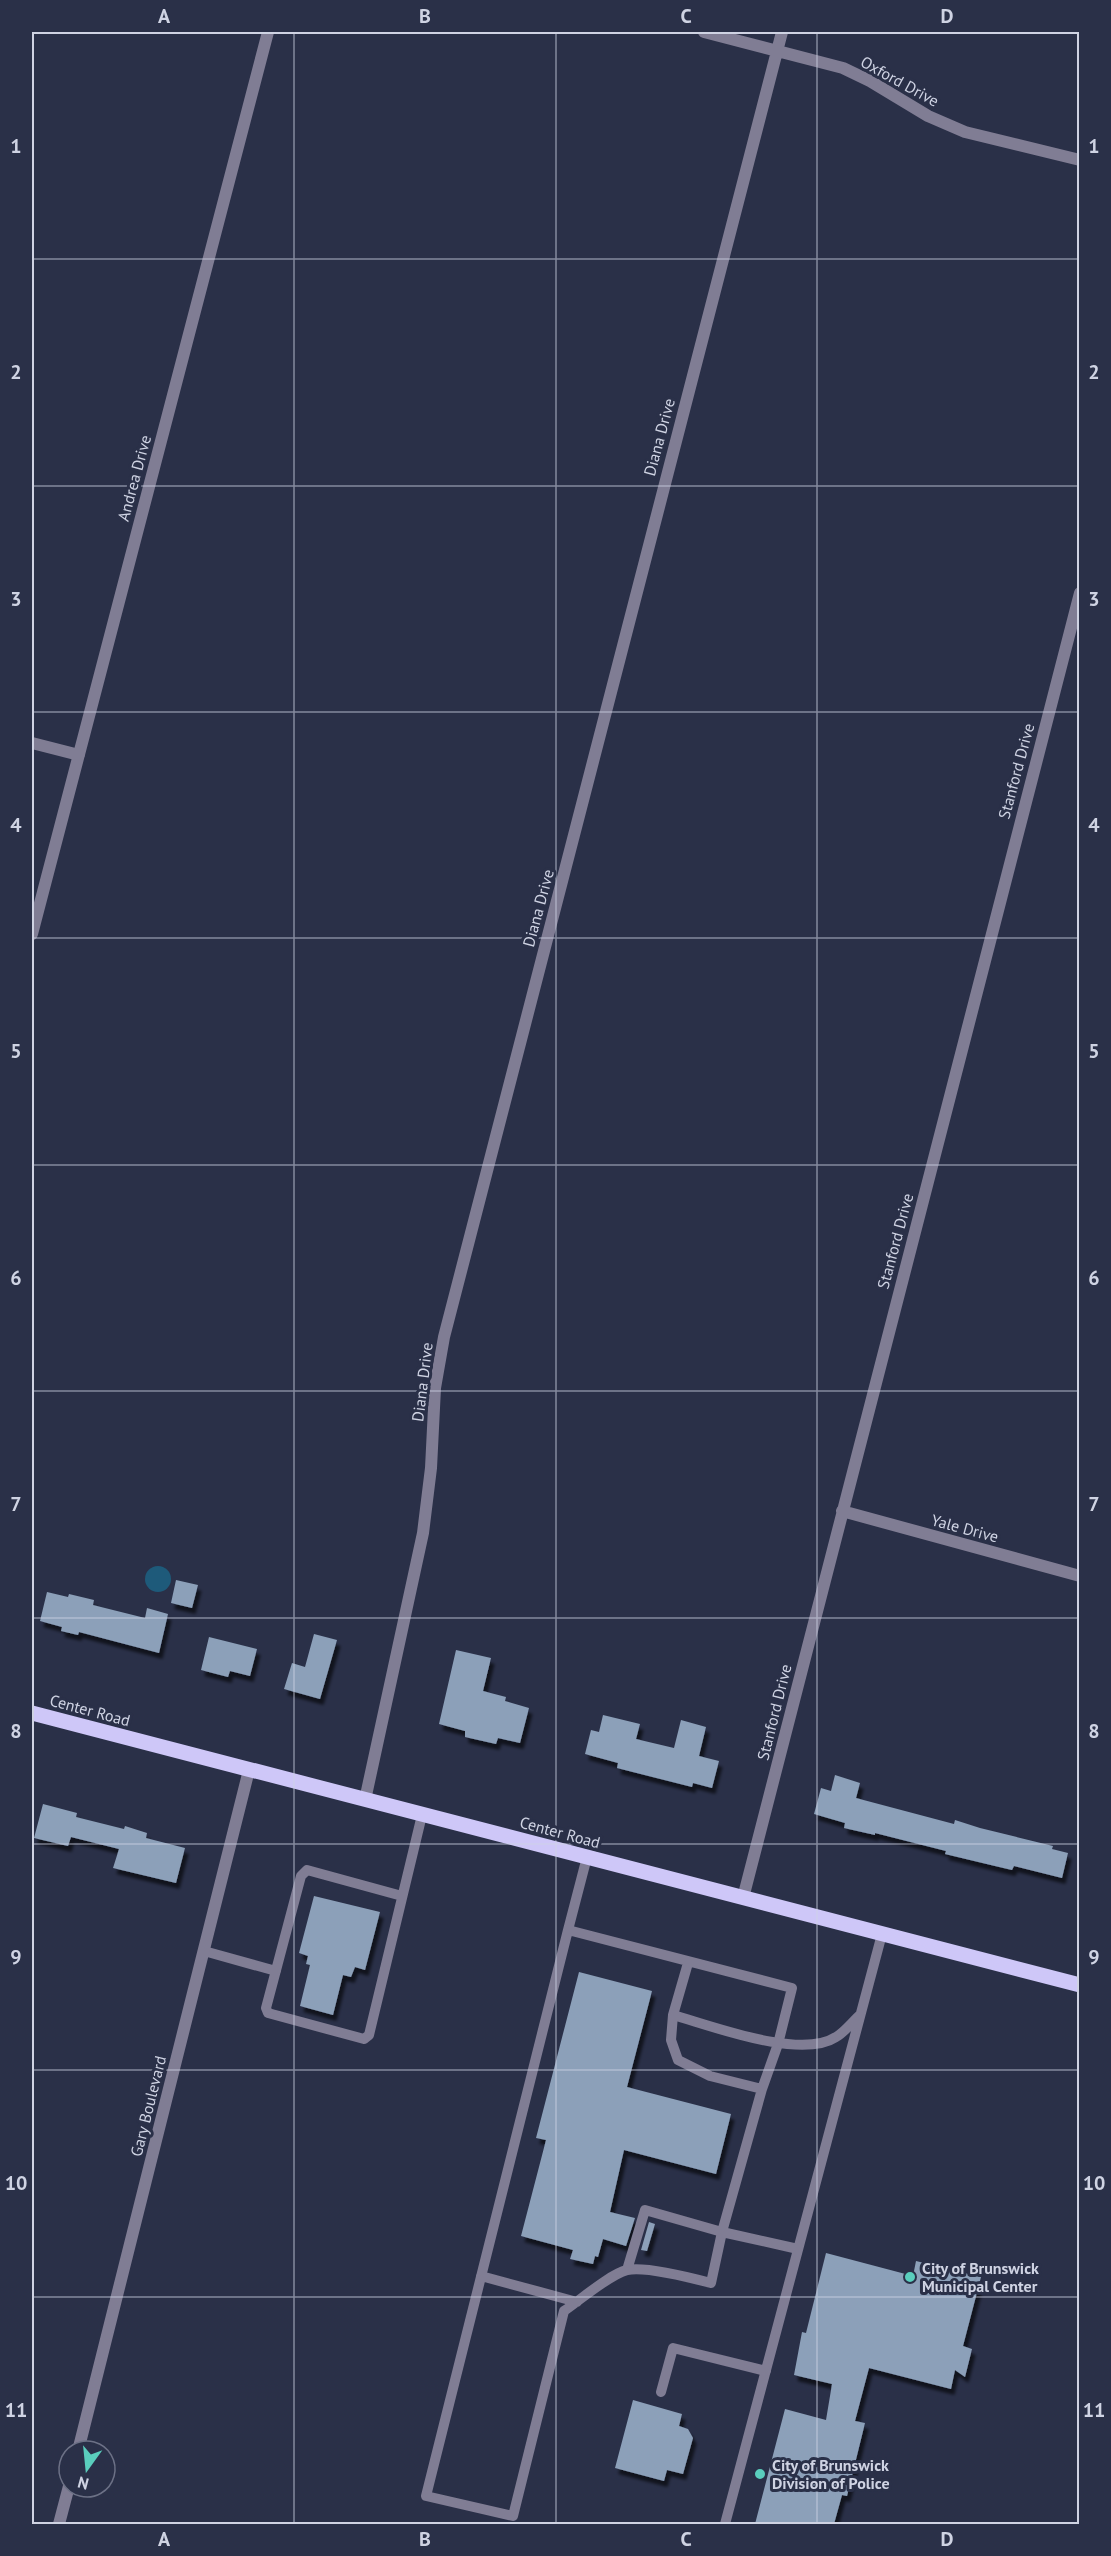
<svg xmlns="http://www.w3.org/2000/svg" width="1111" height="2556" viewBox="0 0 1111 2556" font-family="'PT Sans',sans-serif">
  <defs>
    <filter id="shadow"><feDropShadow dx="3.5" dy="6" stdDeviation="1.5" flood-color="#0009"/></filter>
  </defs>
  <rect width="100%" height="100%" fill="#2a3048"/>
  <path fill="#1e5a7a" d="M145 1579a13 13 0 1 1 26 0a13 13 0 1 1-26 0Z"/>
  <path fill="#8ca0b9" filter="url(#shadow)" d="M176 1580 198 1585 192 1608 171 1603Z
    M47 1592 68 1597 69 1594 94 1600 93 1605 145 1618 147 1608 168 1614 159 1653 79 1632 78 1635 61 1631 62 1627 40 1621Z
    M314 1634 337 1640 320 1699 284 1689 292 1663 305 1667Z
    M209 1637 257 1649 250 1676 230 1671 228 1677 201 1670Z
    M456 1650 491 1658 483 1691 506 1697 505 1701 529 1708 520 1743 498 1738 496 1744 465 1737V1731L439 1724Z
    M603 1715 640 1724 636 1739 674 1748 681 1720 706 1727 699 1756 719 1761 712 1788 693 1783 692 1787 617 1768 618 1763 585 1754 591 1730 599 1732Z
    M835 1775 860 1783 856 1798 954 1824 955 1820 980 1828 1053 1846 1052 1849 1068 1853 1062 1878 1014 1866 1012 1870 995 1866 945 1854 946 1851 875 1833V1835L844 1828 845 1823 814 1814 821 1788 831 1791Z
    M43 1804 77 1813 76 1817 124 1829 125 1826 147 1833 146 1838 185 1848 176 1883 113 1868 119 1849 71 1837 68 1846 34 1838Z
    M314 1896 380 1912 365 1970 355 1967 351 1977 343 1975 333 2015 300 2006 310 1965 306 1964 308 1956 299 1953Z
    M579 1972 652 1991 627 2087 731 2114 716 2174 624 2150 610 2212 635 2218 626 2246 603 2239 598 2257 595 2256 593 2264 570 2259 573 2250 521 2236 546 2140 536 2138Z
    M649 2222 655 2224 647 2251 641 2250Z
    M826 2253 913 2276 916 2261 981 2277 963 2346 972 2349 965 2377 955 2370 951 2389 869 2368 855 2421 865 2423 847 2496 842 2495 834 2524H755L785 2409 826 2420 832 2384 794 2375 802 2332 806 2333Z
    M633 2400 682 2414 679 2426 688 2429 693 2438 683 2474 667 2470 664 2481 615 2468Z"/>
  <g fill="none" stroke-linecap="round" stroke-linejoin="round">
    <path stroke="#807d94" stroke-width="10" d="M402 1896 307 1870 301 1876 266 2008 268 2013 364 2039 369 2035 422 1815
      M568 1930 587 1857
      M204 1951 276 1971
      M673 2015 688 1963
      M798 2249 722 2232 762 2089 710 2076 678 2060 671 2040 673 2015C712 2026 801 2060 836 2037 845 2032 852 2022 860 2015
      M627 2270 645 2210 722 2232 711 2283C692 2278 645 2266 627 2270 610 2274 579 2301 564 2311L513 2516 426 2496 568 1930 792 1988 778 2044 762 2089
      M481 2276 577 2302
      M661 2392 673 2348 766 2371
      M725 2524 882 1934"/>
    <path stroke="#807d94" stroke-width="12" d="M704 32 843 68 870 81 928 116 965 132 1080 160
      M32 743 79 755
      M32 934 268 32
      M842 1511 1080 1576
      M365 1800 423 1533 431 1468 435 1388 444 1337 782 32
      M743 1898 1080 593
      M78 2451 249 1770
      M59 2524 69 2486"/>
    <path stroke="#cec7f8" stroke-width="15" d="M32 1713 1080 1985"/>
  </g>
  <path fill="none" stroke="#cfd3e3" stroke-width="1.5" stroke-opacity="0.55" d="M294 32V2524M556 32V2524M817 32V2524M32 259H1080M32 486H1080M32 712H1080M32 938H1080M32 1165H1080M32 1391H1080M32 1618H1080M32 1844H1080M32 2070H1080M32 2297H1080"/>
  <g fill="#5acebd" stroke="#2a3048" stroke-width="2">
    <circle cx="910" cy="2277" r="6"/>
    <circle cx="760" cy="2474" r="6"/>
  </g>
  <g text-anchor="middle" stroke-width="6" stroke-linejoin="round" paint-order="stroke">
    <g font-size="16" fill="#cfd3e3" stroke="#2a3048">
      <text transform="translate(900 81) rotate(29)" y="6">Oxford Drive</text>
      <text transform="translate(659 437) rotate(-75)" y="6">Diana Drive</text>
      <text transform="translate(134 478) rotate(-75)" y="6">Andrea Drive</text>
      <text transform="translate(1016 771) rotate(-75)" y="6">Stanford Drive</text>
      <text transform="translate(538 908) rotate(-75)" y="6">Diana Drive</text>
      <text transform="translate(895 1241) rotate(-75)" y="6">Stanford Drive</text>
      <text transform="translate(422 1382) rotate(-83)" y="6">Diana Drive</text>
      <text transform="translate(965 1528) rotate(15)" y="6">Yale Drive</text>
      <text transform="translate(90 1710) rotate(15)" y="6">Center Road</text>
      <text transform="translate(774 1712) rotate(-76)" y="6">Stanford Drive</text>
      <text transform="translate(560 1832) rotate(15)" y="6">Center Road</text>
      <text transform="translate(148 2106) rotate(-76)" y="6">Gary Boulevard</text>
    </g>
    <g font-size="16" font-weight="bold" fill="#cfd3e3" stroke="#2a3048" text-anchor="start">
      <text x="922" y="2274">City of Brunswick<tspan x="922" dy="18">Municipal Center</tspan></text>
      <text x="772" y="2471">City of Brunswick<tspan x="772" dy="18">Division of Police</tspan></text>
    </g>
  </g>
  <rect width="1111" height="2556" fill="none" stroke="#2a3048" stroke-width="66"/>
  <g transform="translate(87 2469) rotate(195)"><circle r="28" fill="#2a3048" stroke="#6c7186" stroke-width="1.5"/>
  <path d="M0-4.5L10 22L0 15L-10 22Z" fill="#5acebd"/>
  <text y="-9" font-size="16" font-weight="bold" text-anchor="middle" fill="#cfd3e3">N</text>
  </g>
  <rect x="33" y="33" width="1045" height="2490" fill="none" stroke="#cfd3e3" stroke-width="2"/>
  <g font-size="20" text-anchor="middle" font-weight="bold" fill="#cfd3e3">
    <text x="164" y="23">A</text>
    <text x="425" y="23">B</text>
    <text x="686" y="23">C</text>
    <text x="947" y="23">D</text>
    <text x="16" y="153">1</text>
    <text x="1094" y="153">1</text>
    <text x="16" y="379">2</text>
    <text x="1094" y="379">2</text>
    <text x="16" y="606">3</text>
    <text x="1094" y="606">3</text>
    <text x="16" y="832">4</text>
    <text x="1094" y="832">4</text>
    <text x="16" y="1058">5</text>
    <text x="1094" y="1058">5</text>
    <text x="16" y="1285">6</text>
    <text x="1094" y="1285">6</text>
    <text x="16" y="1511">7</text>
    <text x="1094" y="1511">7</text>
    <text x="16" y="1738">8</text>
    <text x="1094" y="1738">8</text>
    <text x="16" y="1964">9</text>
    <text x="1094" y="1964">9</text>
    <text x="16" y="2190">10</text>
    <text x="1094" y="2190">10</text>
    <text x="16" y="2417">11</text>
    <text x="1094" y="2417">11</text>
    <text x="164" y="2546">A</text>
    <text x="425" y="2546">B</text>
    <text x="686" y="2546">C</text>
    <text x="947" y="2546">D</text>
  </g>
</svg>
